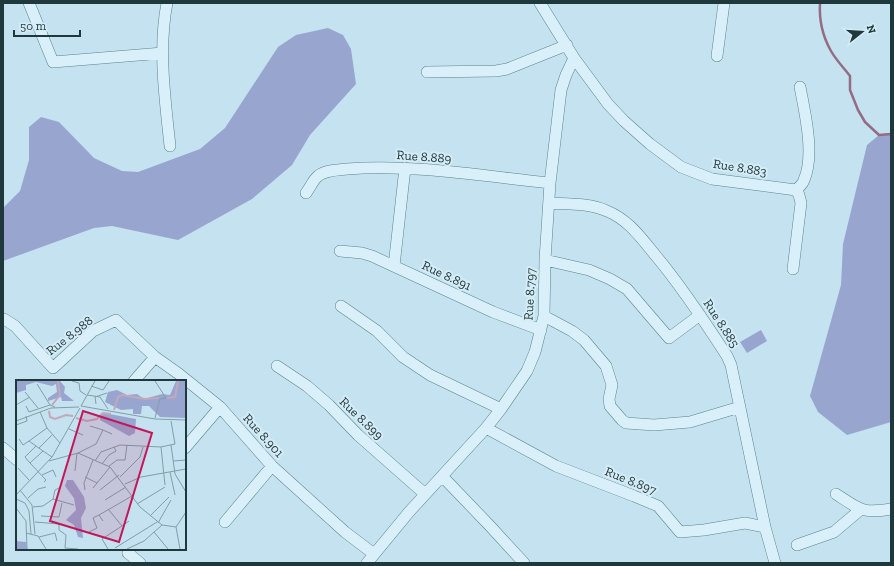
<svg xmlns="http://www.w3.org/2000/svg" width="894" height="566" viewBox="0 0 894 566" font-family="'Zilla Slab',serif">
  <rect width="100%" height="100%" fill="#c5e2f0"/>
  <path fill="#98a6cf" d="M328 28 343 35 351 49 356 84 310 135 292 165 252 199 178 240 112 226 94 228 3 261V208L20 191 29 160V127L41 117 59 122 94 158 122 171 138 172 200 149 225 128 278 47 296 35Z
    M891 134V422L847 435 818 412 810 396 841 285 843 244 867 145 879 135Z
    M761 330 767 341 747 353 740 342Z"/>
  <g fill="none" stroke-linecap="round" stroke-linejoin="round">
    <path stroke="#926d84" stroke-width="2.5" d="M820 3C819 20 823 37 831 51 836 60 844 68 850 76V90L858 110 865 122 879 135 891 134"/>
    <g stroke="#5a848c" stroke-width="12">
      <path id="minor" d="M29 3 53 62 163 53
        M167 3C158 49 165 99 170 146
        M717 56 724 3
        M574 58 608 104 624 121 650 144 681 167 712 179 796 190 799 195 801 203 793 269
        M427 72 496 71 507 69 567 45
        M796 190C799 187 803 184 804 180 815 155 805 113 800 87
        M306 193C310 188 313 180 318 176 325 170 339 170 347 169 415 164 482 176 550 183
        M549 203C568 204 590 203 607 211 629 220 641 238 656 256 682 287 705 322 727 356L731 365 765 527 775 563
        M340 251 362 253 372 256 493 312 541 330
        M545 260 589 270 610 279 627 289 669 338 700 315
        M394 266 405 168
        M341 306 377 331 403 357 430 375 501 409
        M544 316 572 331 584 340 606 366 612 385 609 399 610 406 622 420 626 423 654 425 690 422 740 407
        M4 319 15 326 53 368 93 331 116 320 155 357
        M277 366 307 386 329 405 358 435 425 494
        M134 381 155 357 179 374 220 407 272 466 345 532 374 554
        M486 428 556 466 634 496 658 506 680 532 704 530 745 523 765 527
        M3 448 17 460
        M185 448 220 407
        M442 476 490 526 524 563
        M836 494C859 509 862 514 891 509
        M225 522 272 466
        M797 545 834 532 860 510
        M130 549 128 553 140 563
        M367 563 409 512 486 428 501 409 527 371 535 352 544 316 545 260 550 183 561 90 566 75 574 58 540 3"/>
    </g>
    <use href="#minor" stroke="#d9effa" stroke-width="11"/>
  </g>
  <g text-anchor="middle" stroke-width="4" stroke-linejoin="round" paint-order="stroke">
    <g font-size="13" fill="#1e383b" stroke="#d5ecf7">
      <text transform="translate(424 156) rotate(4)" y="5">Rue 8.889</text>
      <text transform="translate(740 167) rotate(9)" y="5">Rue 8.883</text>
      <text transform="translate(447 275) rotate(25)" y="5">Rue 8.891</text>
      <text transform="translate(529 294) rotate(-87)" y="5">Rue 8.797</text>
      <text transform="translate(722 323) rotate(57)" y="5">Rue 8.885</text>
      <text transform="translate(69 335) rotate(-38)" y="5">Rue 8.988</text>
      <text transform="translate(362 418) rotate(44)" y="5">Rue 8.899</text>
      <text transform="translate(264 435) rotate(48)" y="5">Rue 8.901</text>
      <text transform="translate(631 480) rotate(22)" y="5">Rue 8.897</text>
    </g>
  </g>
  <g transform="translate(16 380)">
    <rect width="170" height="170" fill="#c5e2f0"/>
    <path d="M0 1H47H44L49 7 48 13 58 21H46L45 17 32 21V18L41 12 40 4 36 6 20 2 10 5V10L0 13ZM160 1H170V38L144 37 133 26H126L125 34H117V29L105 30 89 22 92 12 101 10 111 15 121 14 128 19 146 14 154 15ZM88 33 120 39 119 53 113 56 84 40V34ZM51 100H57L68 117 70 128 65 138 67 158 62 157 58 145 50 140 60 130 58 118 49 106ZM0 161 10 162 11 169H0Z" fill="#98a6cf"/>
    <path fill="none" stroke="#c3a7ba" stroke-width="2" d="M151 18 159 17 162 1M36 25 44 15 42 1M98 30 102 17 106 15 129 19 143 18M33 31 34 37 39 39 50 35 57 36M60 38 71 41 81 39 87 33 95 34"/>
    <path fill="none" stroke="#829ea8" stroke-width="1" d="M56 1 63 3 64 11 70 15M139 1 150 18 144 19 139 38M21 4 34 25M75 6 87 10 93 1M9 12 22 28M71 15 84 17 92 29M80 24 79 17 91 13M0 25 14 17M10 26 13 32 34 25 39 27M65 26 79 1M65 26 139 39 170 40M24 32 31 48M0 41 35 28 63 27M0 45 11 41 10 36M74 46 87 50M53 49 67 55M3 59 7 65 13 61 27 71M13 61 31 48 44 63M155 65 159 94 170 112M145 67 149 105M23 68 36 55M62 73 80 64 87 50 96 54M33 81 62 73 94 87 124 127 146 145 160 147 170 132M79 81 85 72 104 65 145 67 159 64 155 41M157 81 170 80M14 83 9 77 20 66M86 84 93 75 100 71 98 67M93 86 101 80H109L111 65M2 88 13 100M59 91 61 73M154 92 159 115M26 95 37 90 40 97M69 97 81 103M104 97 124 77 127 67M28 102 30 100 14 83 27 71 36 77M109 104 125 97 170 89M77 108 94 87M4 110 16 125 19 154M69 110 68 103 77 80M84 110 103 95M0 115 36 77 64 28M12 118 22 109 30 107M0 119 9 123 13 131 15 154M37 119 58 125M37 119 39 110 43 108M89 120 110 107M121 124 149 107M17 127 27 126 37 119M0 128 10 141 11 169M92 129 106 146 113 141M25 136 43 137 46 123M134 136 153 117M87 141 83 135 116 116M19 142 43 144V150L50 155 49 168 62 169M142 143 155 120M160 147 164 169M73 152 81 148 77 138 83 135M138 152 152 169M10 153 22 156 30 169M23 157 39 153 41 161M99 168 141 142M92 169 86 159 106 146M111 169 128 161 146 145"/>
    <path fill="#c2185b" fill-opacity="0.15" stroke="#c2185b" stroke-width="2" d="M67 31 136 53 103 162 34 141Z"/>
    <rect width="170" height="170" fill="none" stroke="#1e383b" stroke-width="2"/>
  </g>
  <rect width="894" height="566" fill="none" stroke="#1e383b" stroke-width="8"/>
  <g transform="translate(862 32) rotate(73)" stroke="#d5ecf7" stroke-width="3" paint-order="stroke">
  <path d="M0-3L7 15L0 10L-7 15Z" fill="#1e383b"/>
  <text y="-6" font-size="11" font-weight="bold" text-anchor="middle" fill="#1e383b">N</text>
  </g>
  <path d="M14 30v6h66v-6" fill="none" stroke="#1e383b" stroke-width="2"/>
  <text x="20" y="30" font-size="12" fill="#1e383b" stroke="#d5ecf7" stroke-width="3" paint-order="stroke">50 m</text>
</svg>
